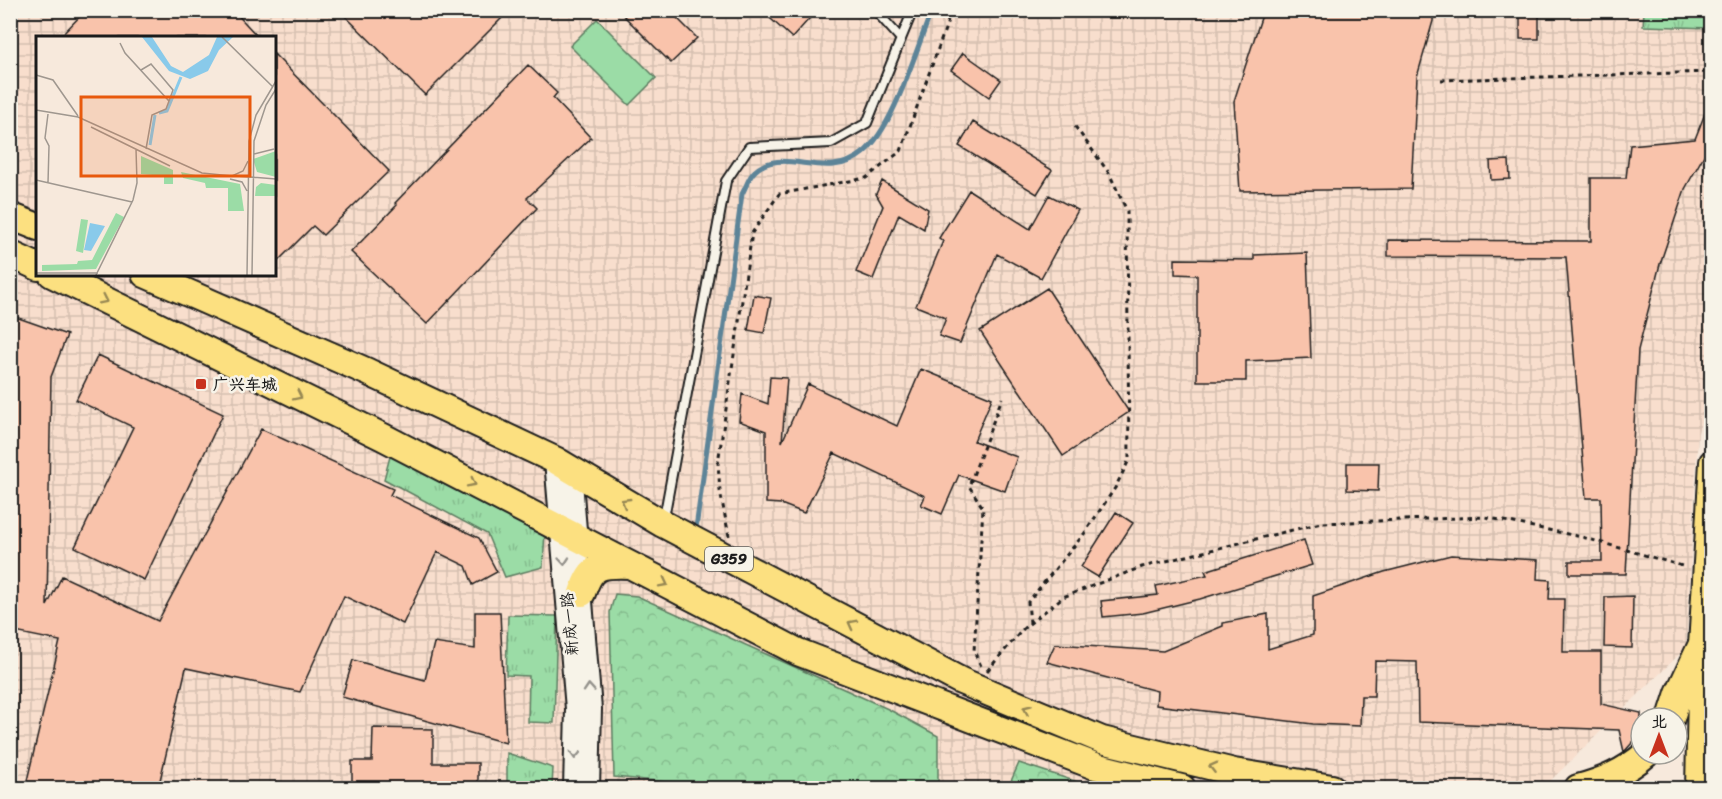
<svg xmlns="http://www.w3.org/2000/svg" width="1722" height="799" viewBox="0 0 1722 799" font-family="Sriracha,'LXGW WenKai TC',sans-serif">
  <defs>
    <pattern id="industrial-grid" width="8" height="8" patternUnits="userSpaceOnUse" patternTransform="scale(1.5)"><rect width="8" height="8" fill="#f8decd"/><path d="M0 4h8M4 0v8" fill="none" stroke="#d4beaf"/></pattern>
    <pattern id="grass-tufts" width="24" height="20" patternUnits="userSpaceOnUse" patternTransform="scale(1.5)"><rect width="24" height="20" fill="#9bdca6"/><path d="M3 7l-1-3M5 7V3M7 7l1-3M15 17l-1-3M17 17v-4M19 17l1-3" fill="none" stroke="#85bc8e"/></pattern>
    <pattern id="forest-crowns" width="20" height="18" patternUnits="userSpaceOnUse" patternTransform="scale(1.5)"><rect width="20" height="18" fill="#9bdca6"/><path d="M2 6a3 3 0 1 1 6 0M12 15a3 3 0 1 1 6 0" fill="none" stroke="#85bc8e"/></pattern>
  </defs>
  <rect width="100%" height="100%" fill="#f7e9dc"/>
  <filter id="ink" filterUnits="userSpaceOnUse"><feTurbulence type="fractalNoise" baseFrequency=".0167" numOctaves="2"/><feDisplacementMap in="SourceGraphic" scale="12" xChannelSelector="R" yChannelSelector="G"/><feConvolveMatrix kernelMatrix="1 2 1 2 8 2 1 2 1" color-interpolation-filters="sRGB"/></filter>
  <g filter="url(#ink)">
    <path fill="url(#industrial-grid)" fill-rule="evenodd" d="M10 11H1711L1712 381 1698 433 1686 648 1543 788H11ZM38 38H274V274H38Z"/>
    <path fill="url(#grass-tufts)" stroke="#5c7c61" stroke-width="1.5" d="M1644 11H1711V28L1643 26Z
      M392 449 545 530 543 567 505 577 487 534 384 479Z
      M508 615 557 616 554 723 528 722 529 676 506 675Z
      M507 753 553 768 552 788H507Z"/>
    <path fill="url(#forest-crowns)" stroke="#5c7c61" stroke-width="1.5" d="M615 594 637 596 888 709 938 736V788H729L614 777 610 612Z
      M1019 763 1096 788H1008Z"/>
    <path fill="#9bdca6" stroke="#5c7c61" stroke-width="1.5" d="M597 19 656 78 629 105 570 46Z"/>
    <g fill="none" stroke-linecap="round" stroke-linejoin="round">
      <path stroke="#5d8498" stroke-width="5" d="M696 528 742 194C746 187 749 176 755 171 782 145 827 183 863 153 894 128 916 49 932 10"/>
    </g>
    <path fill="#f9c3ab" stroke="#1c1c1c" stroke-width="1.5" d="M86 10H233L259 38H59Z
      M339 10H510L425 95Z
      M618 10H669L697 38 671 63Z
      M761 10H817L792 38Z
      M1271 10H1433V21L1417 77 1411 189 1240 191 1234 101 1261 18Z
      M1520 10H1539V39H1520Z
      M963 53 1001 80 989 97 951 70Z
      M274 54 389 171 323 235 313 226 274 265Z
      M528 65 557 93 553 98 591 138 527 198 537 208 427 324 351 252 397 205 395 203Z
      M1711 98 1712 141 1685 189 1660 264 1638 350 1626 574H1569V561H1602L1601 498H1586L1566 257 1388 256V240L1591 241V178H1626L1630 145 1695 139Z
      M973 122 1052 170 1037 194 959 146Z
      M1509 160 1510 179 1491 180 1490 161Z
      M882 181 928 209 924 229 899 214 873 279 856 272 883 206 876 194Z
      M969 190 1030 229 1049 195 1078 210 1041 278 997 254 960 343 939 336 946 318 916 306 943 241 939 238Z
      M1307 253 1311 358 1246 361V381H1197V275L1175 274V259L1254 260V255Z
      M1047 288 1129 412 1063 456 980 331Z
      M754 295 771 298 764 333 748 330Z
      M10 315 67 335 51 377 47 606 62 576 158 621 261 429 393 489 390 495 479 538 497 572 473 585 466 566 437 552 403 624 344 596 300 692 186 668 158 789H25L60 641 10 631Z
      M98 355 223 414 144 580 75 547 133 427 76 400Z
      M921 369 992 398 974 441 1017 457 1005 491 959 475 942 514 921 505 925 496 834 453 804 513 781 504 766 503V431L739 421 742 394 768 404 770 377 787 378 782 442 808 384 897 426Z
      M1347 463H1379L1378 491 1347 490Z
      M1116 512 1133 523 1098 577 1081 567Z
      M1304 540 1312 565 1200 599 1143 613 1103 617 1101 601 1158 595 1156 586 1207 575 1205 571Z
      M1451 555 1538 560 1537 579 1550 580 1549 599H1564L1563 652H1601V704L1641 713V733L1624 752 1619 730 1418 722 1417 662 1375 661 1374 696H1361L1360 726 1313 724 1156 705 1157 691 1047 662 1055 644 1163 651 1223 626V623L1268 614V649L1313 635V596L1384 572Z
      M1633 596 1632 648 1604 647 1605 597Z
      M475 612H500L506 743 342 697 353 660 425 680 434 643 475 649Z
      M373 728 433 729V763H478V789H352V761H372Z"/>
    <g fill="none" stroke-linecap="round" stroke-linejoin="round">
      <g stroke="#1c1c1c" stroke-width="12">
        <path id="service" d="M875 10 901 39 913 10
          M664 518 726 181 749 147 831 143 867 123 901 39"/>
      </g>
      <g stroke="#1c1c1c" stroke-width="24">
        <path id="tertiary" d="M555 460 576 709 574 788
          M571 470 591 709 589 788"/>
      </g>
      <g stroke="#1c1c1c" stroke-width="28">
        <path id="primary" d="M1698 788 1701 646 1712 462"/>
      </g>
      <g stroke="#1c1c1c" stroke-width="30">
        <path id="trunk" d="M10 216 38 227
          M10 254 38 267
          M52 274 383 437 798 652 1095 766 1182 788
          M145 274 368 372 555 460 663 524 961 681 1102 740 1234 772 1332 788
          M582 593C591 564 601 564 630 565
          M1671 718 1679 693 1701 646
          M1578 788C1604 781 1625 772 1646 754"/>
      </g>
      <path stroke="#1c1c1c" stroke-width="3" stroke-dasharray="4.5 4.5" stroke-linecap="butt" d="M1441 80 1712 72
        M729 536 720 491 718 463 752 233 779 194 866 178 901 151 952 10
        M1030 623 1028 602 1084 534 1115 488 1129 460 1127 211 1109 173 1074 125
        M981 666 974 651 983 508 969 486 1002 398
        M987 671 1024 628 1063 597 1142 567 1321 523 1485 517 1582 537 1686 567"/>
      <use href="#service" stroke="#f7f3e8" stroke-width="8"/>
      <use href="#tertiary" stroke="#f7f3e8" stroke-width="20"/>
      <use href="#primary" stroke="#fce080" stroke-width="24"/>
      <use href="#trunk" stroke="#fce080" stroke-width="26"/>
    </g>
    <defs><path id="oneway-chevron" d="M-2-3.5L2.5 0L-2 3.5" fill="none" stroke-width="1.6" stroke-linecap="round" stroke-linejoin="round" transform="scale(1.5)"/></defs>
    <g stroke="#978853">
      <use href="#oneway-chevron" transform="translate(104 300) rotate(26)"/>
      <use href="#oneway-chevron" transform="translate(298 396) rotate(26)"/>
      <use href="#oneway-chevron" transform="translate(472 483) rotate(27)"/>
      <use href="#oneway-chevron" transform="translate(625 502) rotate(-149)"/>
      <use href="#oneway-chevron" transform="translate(664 583) rotate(27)"/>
      <use href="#oneway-chevron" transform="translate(852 624) rotate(-152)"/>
      <use href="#oneway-chevron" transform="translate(1027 709) rotate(-157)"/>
      <use href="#oneway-chevron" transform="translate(1213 767) rotate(-166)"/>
    </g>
    <g stroke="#94928c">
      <use href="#oneway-chevron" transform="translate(564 561) rotate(85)"/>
      <use href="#oneway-chevron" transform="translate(589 688) rotate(-94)"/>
      <use href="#oneway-chevron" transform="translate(575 755) rotate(92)"/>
    </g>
  </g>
  <rect fill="#c8321e" stroke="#f7f3e8" stroke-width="2" x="195" y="378" width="12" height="12" rx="3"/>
  <g text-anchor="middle" stroke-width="5" stroke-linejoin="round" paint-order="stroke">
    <rect fill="#f7f3e8" stroke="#5e5c59" stroke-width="1.5" x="705" y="547" width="48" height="24" rx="4.5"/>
    <g font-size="15" font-weight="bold" fill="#1c1c1c">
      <text x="729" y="564">G359</text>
    </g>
    <g font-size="16" font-weight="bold" fill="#1c1c1c" stroke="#f7f3e8" text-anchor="start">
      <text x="213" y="390">广兴车城</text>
    </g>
    <g font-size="16" fill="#1c1c1c" stroke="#f7f3e8">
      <text transform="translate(569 624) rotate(-95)" y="6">新成一路</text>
    </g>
  </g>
  <g transform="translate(36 36)">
    <rect width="240" height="240" fill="#f7e9dc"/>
    <path d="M225 147 240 149 239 160H219L220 151ZM80 177 88 181 60 233 6 235V229L41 228 42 225 56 224ZM45 183 52 184 47 217 40 215Z" fill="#9bdca6"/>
    <path d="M240 115V141L221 136 217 123ZM105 120 137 134V148H128V140L105 138ZM145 136 204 148 208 175H192V152H170L169 147 147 142Z" fill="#9bdca6"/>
    <path d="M106 1H116L135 30 147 36 173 19 181 1H197L183 14 172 35 154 43 133 35ZM54 187 69 190 55 215 48 214Z" fill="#89caea"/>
    <path fill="none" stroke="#89caea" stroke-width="3" d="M123 77 131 75 145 41M114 109 119 79"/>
    <path fill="none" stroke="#9f978f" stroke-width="1.5" d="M186 1 237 51M84 7 89 17 133 65 137 54 115 28 105 34M0 39 17 44 42 80M0 74 42 81 166 137 196 140 207 135 212 125M12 78 9 102 13 110 12 147M240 90V113M55 91 134 130M110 113 116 79 130 73 133 65M218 118 238 113M200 140 240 143M194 143 206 146 211 155M0 144 96 166M0 237H62M60 239 97 164 101 147 100 113M211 239 213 105 220 79 240 45M216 239 218 105 230 69 240 53"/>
    <path fill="#e8590c" fill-opacity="0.15" stroke="#e8590c" stroke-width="3" d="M45 61H214V140H45Z"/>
    <rect width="240" height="240" fill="none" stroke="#1c1c1c" stroke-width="3"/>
  </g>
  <rect width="1722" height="799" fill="none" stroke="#f7f3e8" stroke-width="36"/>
  <rect x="18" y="18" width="1686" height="763" fill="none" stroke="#1c1c1c" stroke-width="2" filter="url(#ink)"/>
  <g transform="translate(1659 736)"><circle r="28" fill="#f7f3e8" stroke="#9f9d96" stroke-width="1.5"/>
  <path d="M0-4.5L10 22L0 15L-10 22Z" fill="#c8321e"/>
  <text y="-9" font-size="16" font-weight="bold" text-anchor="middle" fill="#1c1c1c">北</text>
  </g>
</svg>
